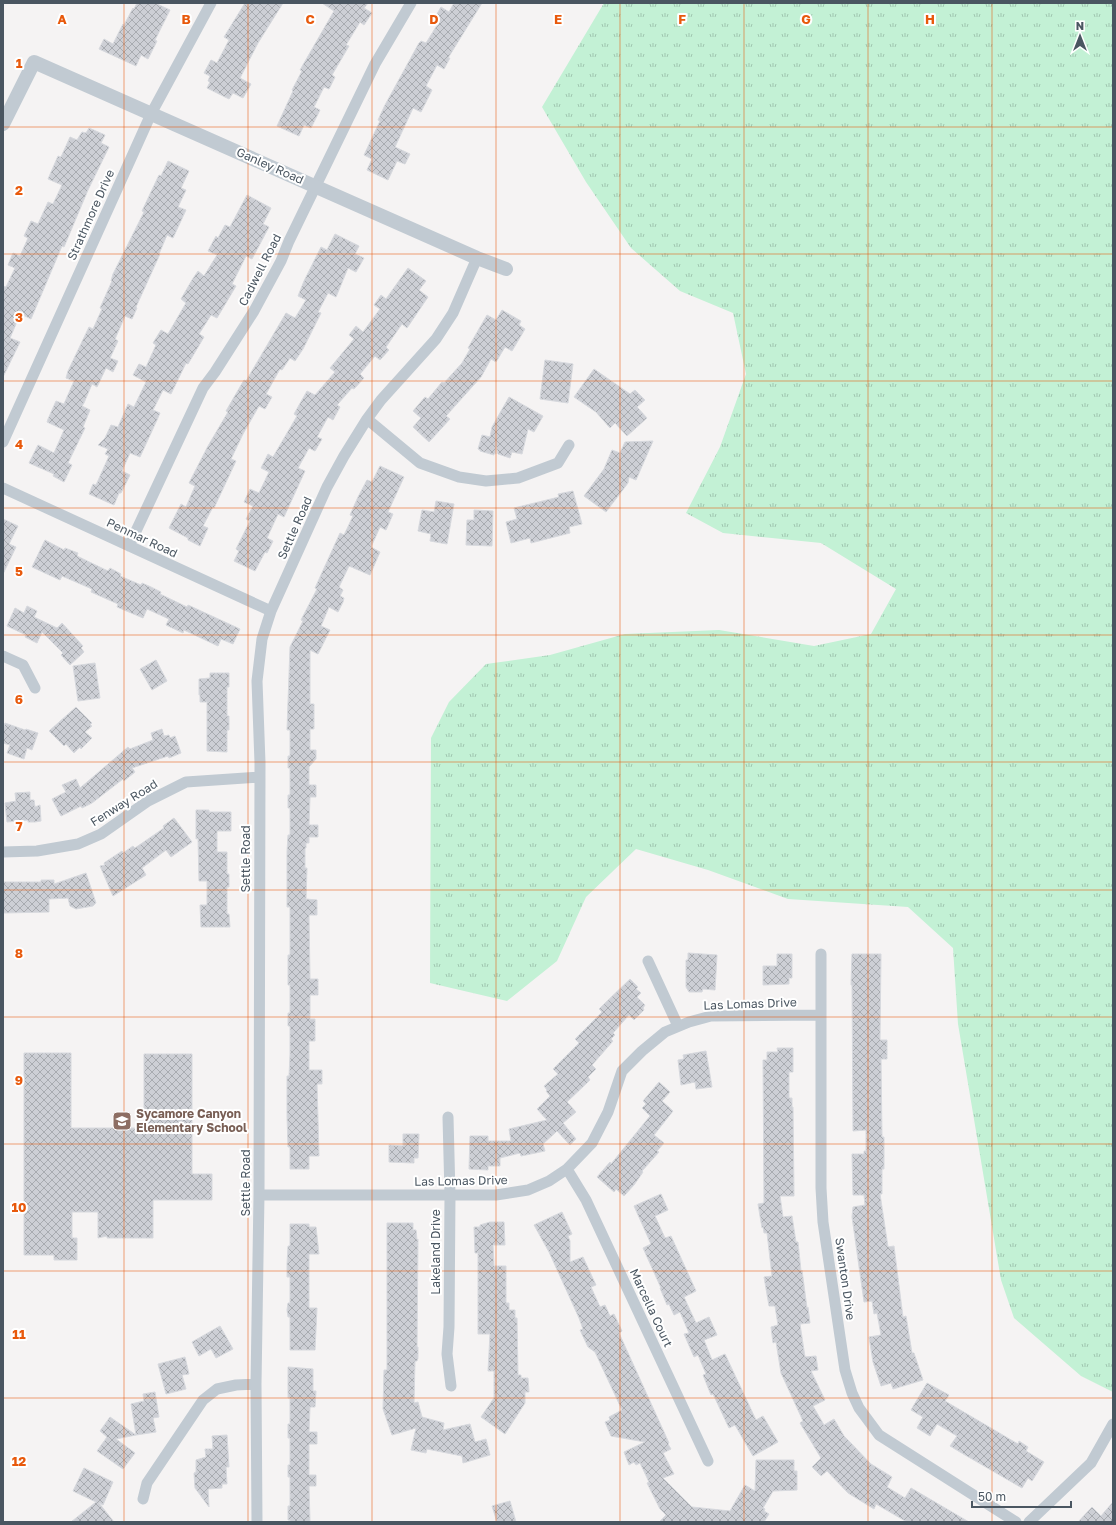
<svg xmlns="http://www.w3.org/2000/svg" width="1116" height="1525" viewBox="0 0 1116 1525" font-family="'Golos Text',sans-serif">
  <defs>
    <pattern id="grass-tufts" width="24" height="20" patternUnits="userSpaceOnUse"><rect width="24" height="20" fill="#c3f1d5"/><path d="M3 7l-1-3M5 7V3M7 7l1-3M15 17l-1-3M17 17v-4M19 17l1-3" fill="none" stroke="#a0c6b0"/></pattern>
    <pattern id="building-cross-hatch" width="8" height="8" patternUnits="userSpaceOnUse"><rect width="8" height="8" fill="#cdcfd5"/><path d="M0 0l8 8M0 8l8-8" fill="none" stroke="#a8abb0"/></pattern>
  </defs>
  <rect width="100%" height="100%" fill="#f5f3f3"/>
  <path fill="url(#grass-tufts)" d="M604 3H1113V1392L1081 1376 1014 1318 1001 1280 958 1024 953 948 908 907 788 899 708 870 636 849 586 897 557 961 507 1001 430 983 431 738 449 702 486 664 550 655 625 634 719 630 814 646 871 634 896 589 821 543 723 533 686 513 720 447 746 374 733 313 680 291 631 248 586 182 542 107Z"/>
  <path fill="url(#building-cross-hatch)" stroke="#d7d9de" d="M137 3H155L170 10 155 40 157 41 148 59 141 55 136 66 99 49 104 39 113 44 123 24 124 25 133 8 134 9Z
    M245 3H283L258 43 240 78 251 84 243 98 233 93 229 99 207 88 210 82 208 81 210 76 204 73 211 60 217 63 229 40 224 37Z
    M322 3H368L364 8 372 13 364 25 360 22 346 45 349 46 332 75 335 77 329 89 324 87 314 107 320 110 311 128 304 125 299 136 277 126 293 91 292 90 302 71 300 70 334 11Z
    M454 3H482L448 58H450L444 69 437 65 426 86 432 90 421 112 413 108 395 147 410 154 405 164 397 161 388 180 367 170 372 159 364 155 380 121 378 120 385 105 419 43 421 41 426 43 439 22 434 19 441 7 449 12Z
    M89 128 105 135 101 143 109 147 88 190 64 247 62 246 31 319 21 314 16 324 10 338 20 342 3 377V286L6 287 15 268 8 265 13 253 20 256 28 238 24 236 31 221 38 224 48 202 53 204 62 185 48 179 58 156 61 157 70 137 77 140 82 132 86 133Z
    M168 161 189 171 181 188 186 190 178 207 186 210 173 238 167 235 159 254H160L136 307 137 308 132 319 125 316 115 339 118 341 110 358 118 361 113 372 106 368 97 387 92 384 84 403 82 406 90 410 83 427 85 428 68 463 72 465 64 482 53 476 54 474 29 463 38 445 54 453 64 430 47 422 48 419 56 401 64 404 74 381 66 378 68 371 89 327 93 329 102 309 100 308 112 281H111L113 274 144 212 142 211 150 194 159 175 161 176Z
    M247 195 271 208 263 224 269 227 252 259 246 256 232 284 236 286 217 318 211 315 199 334 204 337 188 364 186 363 171 394 163 390 153 410 160 413 157 420 140 457 130 453 122 471 130 475 121 493H119L114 505 89 494 93 484 96 485 109 456 105 454 108 449 98 445 105 438 111 425 118 427 128 404 134 407 146 382 133 375 139 364 146 367 156 345 153 343 161 330 168 334 186 303 181 299 192 280 198 271 204 276 217 255 208 251 216 236 218 238 225 225 230 227Z
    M335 234 359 246 355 254 364 258 356 272 348 268 336 297 328 293 318 312 321 313 303 349 295 361 290 358 282 370 280 369 266 394 272 397 265 409 259 406 243 434 231 459 236 461 214 508 213 507 203 526 208 528 200 546 188 540V538L169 528 181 504 186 507 195 486 189 483 208 446 228 412 226 411 244 380 246 381 286 313 295 318 306 300 298 296 304 281 321 247 327 250Z
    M408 268 426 281 419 290 428 297 407 328 402 324 386 347 389 350 380 360 375 356 360 374 364 378 354 389 352 388 337 405 340 407 333 420 328 417 317 437 322 439 315 451 309 448 298 468 305 471 284 517 278 514 267 538 273 541 267 553 265 552 255 571 234 561 239 551 236 549 250 521 246 519 253 506 244 502 250 489 259 493 269 472 261 468 268 454 273 457 297 416 294 414 307 391 315 395 335 372 330 368 354 339 349 335 356 326 363 332 380 309 374 305 381 295 386 299Z
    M502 310 521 321 519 325 525 329 512 351 505 347 496 362 491 359 481 377 446 416 450 419 429 442 413 427 421 418 413 411 425 397 428 399 442 382 444 383 462 363 470 349 468 348 487 315 496 320Z
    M545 360 573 364 568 403 540 399Z
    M594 369 630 394 635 390 645 400 637 407 647 418 627 436 615 423 610 428 596 412 574 397Z
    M509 397 543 416 534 432 528 429 522 454 512 452 510 458 498 454 496 446V454L494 453V455L480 451V450L478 449 482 435 490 437 492 427Z
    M653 441 636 480 629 477 628 483 606 512 584 496 604 469 612 450 620 453 625 442Z
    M380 466 404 477 388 512 393 514 386 530 380 527 371 547 380 552 370 575 349 566 339 587 343 590 340 596 344 598 343 602 338 612 329 607 321 626 330 630 318 654 310 650V704H314V729H310V750H316V759L309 767V785H316V797H310L309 825H318V837H309V843H306V848H305V868H307L306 899 317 900V915H309L310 979H318V995H310V1019H315V1041H309V1070H322V1084H317L319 1156H309V1169H290V1147H288L287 1116V1076H289L290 1055V1026H288V1013H290V985H288V955H290V907H287V852L288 835H290V808H288V795H290V768H288V756H290V730H287L290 647 303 621 301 620 317 589 315 588 340 533 344 535 353 516 350 515 358 497 367 480 372 482Z
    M573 491 582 524 569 527 570 533 531 543 530 538 511 543 506 522 517 519 514 508 559 497 558 494Z
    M436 501 454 504 447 544 430 541 431 534 418 531 422 510 434 512Z
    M474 510 493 511 492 546 466 545 467 520H474Z
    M3 519 18 526 9 544 16 547 3 574Z
    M45 540 64 550 65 548 78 553 77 556 108 571 110 568 121 574 120 576 141 585 142 583 151 587 161 592 160 594 187 607 188 605 240 629 233 644 221 639 218 646 184 630 183 633 166 625 169 619 147 609 143 618 117 607 118 604 91 592 92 589 62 576 60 580 32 567Z
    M27 606 37 611 34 617 57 628 62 623 83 646 81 648 84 652 70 665 61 655 63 653 42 632 37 643 25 637 26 635 7 626 15 608 24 613Z
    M156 660 167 681 152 690 140 669Z
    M95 663 100 698 78 701 73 666Z
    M210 673H229V687H227V716H229V730H227V752L207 751V702H200V695H199V679L210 678Z
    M76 707 92 723 90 725 92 726 85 732 92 738 81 749 80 747 74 753 66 744 64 746 49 731Z
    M5 723 25 730 26 729 38 733 32 750 27 748 24 759 7 753 10 745 3 743V730Z
    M162 729 164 736 169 735 170 738 175 736 181 753 169 758 168 756 132 768 135 772 124 781 123 779 92 803 82 808 81 806 61 816 52 799 66 792 62 785 76 779 80 788 128 747 130 749 153 740 151 733Z
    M30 792V800H34L35 807 40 805 41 821 35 822H28V820L7 822 5 803 16 801 15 793Z
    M196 810H209V812H231V831H217V852H227V874H229V887H227V914H229L230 927H201L200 905H207V881H199L198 838 196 839Z
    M174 818 192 842 171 857 166 850 142 868 146 875 113 896 100 866 105 865 104 863 122 851 123 853 133 846 135 848 164 828 163 826Z
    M86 873 96 903 93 906 76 909 70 906 68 898 49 899V912L3 913V882H41V880H54V884Z
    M688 953 717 955 715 990 703 989 702 992H689L686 987V960H688Z
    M777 954H792V978H789V984L763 985V966H777Z
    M852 954H881L880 1040H887V1059H881L882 1137H884V1169H882V1194H880L888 1247 894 1246 903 1317 906 1316 912 1353H914L923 1380 893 1389 891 1383 881 1386 873 1362 869 1337 881 1335 877 1313 874 1314 872 1301 864 1302 852 1217 853 1207 865 1205 864 1195H853L852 1154H864V1151H866V1130L853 1131 852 985H851Z
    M630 979 638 987 636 989 641 993 637 997 645 1005 643 1008 644 1010 634 1020 629 1015 613 1033 615 1035 611 1039 613 1041 592 1065 596 1069 588 1077 590 1080 567 1102 576 1112 563 1123 576 1139 570 1145 557 1131 543 1144 545 1151 521 1156 520 1153 500 1158V1166H488V1170L469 1169 470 1136H488V1141H511L509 1129 547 1120 537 1109 550 1096 546 1091 547 1090 544 1086 558 1074 553 1069 579 1043 575 1039 602 1012 599 1009Z
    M777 1048H793V1072H789V1098H792V1107H793L794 1196H780L783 1217 792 1216 796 1242H798L801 1271 802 1270 807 1308 808 1307 810 1323 800 1324 805 1357 816 1356 818 1370 811 1371 825 1400 813 1406 824 1425 834 1419 844 1436 871 1464 892 1477 887 1487 905 1498 911 1488 969 1522H907L876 1504 874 1509 848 1493 827 1471 821 1476 812 1467 821 1458 800 1423 803 1421 781 1373 776 1342 773 1343 771 1327 778 1325 775 1306H769L764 1277 772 1276 767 1233H764L763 1227 762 1228 758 1204 764 1203 763 1060H767V1052H778Z
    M706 1051 712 1087 696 1089 695 1082 681 1085 678 1060 684 1059 683 1055Z
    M24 1053H71V1128H144V1054H192V1174H212V1200H153V1238H107V1236L98 1238V1212H72V1238H77V1260H54V1255H24Z
    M659 1082 670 1092 662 1101 673 1111 654 1135 664 1143 657 1151 659 1152 642 1171 643 1172 634 1185 624 1196 616 1189 614 1192 597 1177 610 1162 611 1164 650 1116 642 1108 646 1104 643 1101Z
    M403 1134H419L418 1158H414V1163L389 1162V1145L403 1146Z
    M661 1194 668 1210 655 1216 665 1238 671 1236 696 1291 684 1297 696 1323 709 1317 717 1335 704 1340 712 1360 725 1354 756 1420 763 1416 778 1442 753 1456 735 1425 729 1428 713 1394 711 1395 703 1375 706 1374 698 1355 694 1357 684 1334 689 1333 680 1312 674 1315 669 1304 667 1305 660 1288H661L643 1248 651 1244 634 1206Z
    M562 1212 572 1234 568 1236 570 1241V1262L583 1257 596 1285 591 1287 600 1307 605 1305 610 1316 614 1314 622 1331 619 1333 669 1443 668 1444 671 1449 663 1453 674 1474 663 1478 692 1507 730 1511 745 1485 755 1491 756 1460H794V1471H797V1490L773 1491 763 1508 765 1509 764 1511 769 1514 764 1522H659L666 1515 660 1509 647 1483 649 1482 640 1463 636 1465 634 1462 629 1465 624 1452 645 1442 611 1436 605 1422 610 1420 609 1417 622 1410 595 1352 588 1347 580 1330 583 1329 579 1318 549 1252 534 1225Z
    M490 1222H504L505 1245H493L494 1266H506V1303H509V1310H515V1318H517L518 1375H521V1378H528L529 1392H525V1403L505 1434 481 1417 494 1398V1371H488L490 1334H478V1253H475L474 1227H480V1225Z
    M387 1223H413V1230H416L417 1240 418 1239 417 1347H418V1358L417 1361H415L414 1403 418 1402 422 1417 444 1423 443 1430 470 1424 475 1442 486 1439 490 1455 463 1463 462 1456 427 1449 426 1453 411 1450 416 1428 392 1435 383 1409 384 1370H387Z
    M290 1224H309V1227H316L319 1254H309V1308H317L315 1350H290V1317H288L287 1310 288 1303H290V1277H287V1264L288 1246H290Z
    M220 1326 233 1349 216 1358 211 1349 199 1356 192 1342Z
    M185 1357 189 1374 182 1375 186 1389 166 1394 158 1364Z
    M288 1367 313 1369V1391H316L315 1407H310L309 1432H317V1444H309V1475H316V1486H309L310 1522H290V1520H288V1506H290V1477H288V1465H290V1438H288V1424H290V1398H288Z
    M927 1383 949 1395 945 1401 1018 1444 1019 1441 1028 1447 1026 1451 1044 1462 1032 1481 1028 1478 1022 1488 965 1455 950 1446 957 1436 937 1424 930 1436 917 1428 923 1417 911 1410Z
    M155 1392 159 1417 153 1418 156 1432 136 1435 131 1404 144 1401 143 1394Z
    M110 1417 136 1435 116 1439 135 1453 123 1469 97 1451 107 1437 100 1431Z
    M227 1435 229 1467H226L227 1484H222V1488L208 1489 209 1507 195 1488 194 1473 196 1472V1460L206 1457 205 1449H213L212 1436Z
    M84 1468 113 1482 103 1505 99 1503 114 1522H71L96 1502 73 1491Z
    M510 1501 516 1522H497L492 1506Z
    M1113 1502V1522H1078L1092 1507 1101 1516Z"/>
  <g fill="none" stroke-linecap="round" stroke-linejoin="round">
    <path stroke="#c1cad2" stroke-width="11" d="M367 419 420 463 459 477 486 481 518 478 558 463 569 445
      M3 442 151 114 211 3
      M3 488 271 611
      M129 546 203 388 215 372 254 311 281 261 289 241 375 64 411 3
      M3 656 23 665 35 688
      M3 852 37 851 78 844 101 834 148 801 186 782 259 777
      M821 954V1188L823 1222 845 1370 852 1393 859 1408 879 1435 1016 1522
      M648 961 678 1026
      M448 1117 450 1195 449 1327 447 1354 451 1386
      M567 1169 586 1200 708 1461
      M259 1195H496L528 1190 549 1181 567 1169 592 1143 608 1112 622 1071 642 1051 665 1032 689 1022 711 1016 821 1015
      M143 1499 147 1483 203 1400 217 1389 236 1385 256 1384
      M257 1522 256 1384 259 1195 260 763 257 681 262 639 271 611 327 487 344 456 367 419 381 400 436 339 453 313 477 258
      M1029 1522 1091 1463 1113 1424"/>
    <path stroke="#c1cad2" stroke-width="14" d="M3 124 34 62 477 258 506 269"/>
  </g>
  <path fill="none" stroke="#e8590c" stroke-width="1" stroke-opacity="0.55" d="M124 3V1522M248 3V1522M372 3V1522M496 3V1522M620 3V1522M744 3V1522M868 3V1522M992 3V1522M3 127H1113M3 254H1113M3 381H1113M3 508H1113M3 635H1113M3 762H1113M3 890H1113M3 1017H1113M3 1144H1113M3 1271H1113M3 1398H1113"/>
  <defs>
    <g id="school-square" transform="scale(1)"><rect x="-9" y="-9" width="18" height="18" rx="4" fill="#8d6e63" stroke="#fff"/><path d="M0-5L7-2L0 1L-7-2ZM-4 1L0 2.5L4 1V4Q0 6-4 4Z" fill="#fff"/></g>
  </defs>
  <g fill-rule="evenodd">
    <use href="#school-square" x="122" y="1121"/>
  </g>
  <g text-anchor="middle" stroke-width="4" stroke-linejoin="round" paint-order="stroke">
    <g font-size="12" fill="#4a5661" stroke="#fff">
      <text transform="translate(270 166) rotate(24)" y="4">Ganley Road</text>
      <text transform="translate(91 215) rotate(-66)" y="4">Strathmore Drive</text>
      <text transform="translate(260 270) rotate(-63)" y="4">Cadwell Road</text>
      <text transform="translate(295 528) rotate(-66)" y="4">Settle Road</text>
      <text transform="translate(142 538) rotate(25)" y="4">Penmar Road</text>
      <text transform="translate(124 803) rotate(-32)" y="4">Fenway Road</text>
      <text transform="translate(246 859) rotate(-90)" y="4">Settle Road</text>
      <text transform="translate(750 1004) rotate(-2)" y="4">Las Lomas Drive</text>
      <text transform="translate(461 1181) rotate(-1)" y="4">Las Lomas Drive</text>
      <text transform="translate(246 1183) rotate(-90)" y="4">Settle Road</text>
      <text transform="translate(436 1252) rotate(-90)" y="4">Lakeland Drive</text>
      <text transform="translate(845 1279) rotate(82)" y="4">Swanton Drive</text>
      <text transform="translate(651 1308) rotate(65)" y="4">Marcella Court</text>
    </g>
    <g font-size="12" font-weight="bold" fill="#785e54" stroke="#fff" text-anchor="start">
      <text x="136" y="1118">Sycamore Canyon<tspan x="136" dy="14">Elementary School</tspan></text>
    </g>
  </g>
  <g font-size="13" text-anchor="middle" font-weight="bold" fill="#e8590c" stroke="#fff" stroke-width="4" stroke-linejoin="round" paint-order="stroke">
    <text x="62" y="24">A</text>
    <text x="186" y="24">B</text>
    <text x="310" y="24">C</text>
    <text x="434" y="24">D</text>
    <text x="558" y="24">E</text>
    <text x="682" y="24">F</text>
    <text x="806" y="24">G</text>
    <text x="930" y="24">H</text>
    <text x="19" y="68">1</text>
    <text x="19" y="195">2</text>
    <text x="19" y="322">3</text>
    <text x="19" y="449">4</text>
    <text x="19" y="576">5</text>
    <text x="19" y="704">6</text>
    <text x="19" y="831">7</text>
    <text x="19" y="958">8</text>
    <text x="19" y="1085">9</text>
    <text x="19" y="1212">10</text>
    <text x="19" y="1339">11</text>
    <text x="19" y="1466">12</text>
  </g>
  <rect width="1116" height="1525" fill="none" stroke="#4a5661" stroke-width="8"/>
  <g transform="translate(1080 36)" stroke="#ffffff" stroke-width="3" paint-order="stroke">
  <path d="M0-3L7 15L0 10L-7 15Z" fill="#4a5661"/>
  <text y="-6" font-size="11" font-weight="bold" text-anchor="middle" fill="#4a5661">N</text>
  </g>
  <path d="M972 1501v6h99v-6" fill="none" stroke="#4a5661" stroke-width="2"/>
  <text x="978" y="1501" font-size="12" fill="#4a5661" stroke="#ffffff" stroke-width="3" paint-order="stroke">50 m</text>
</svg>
